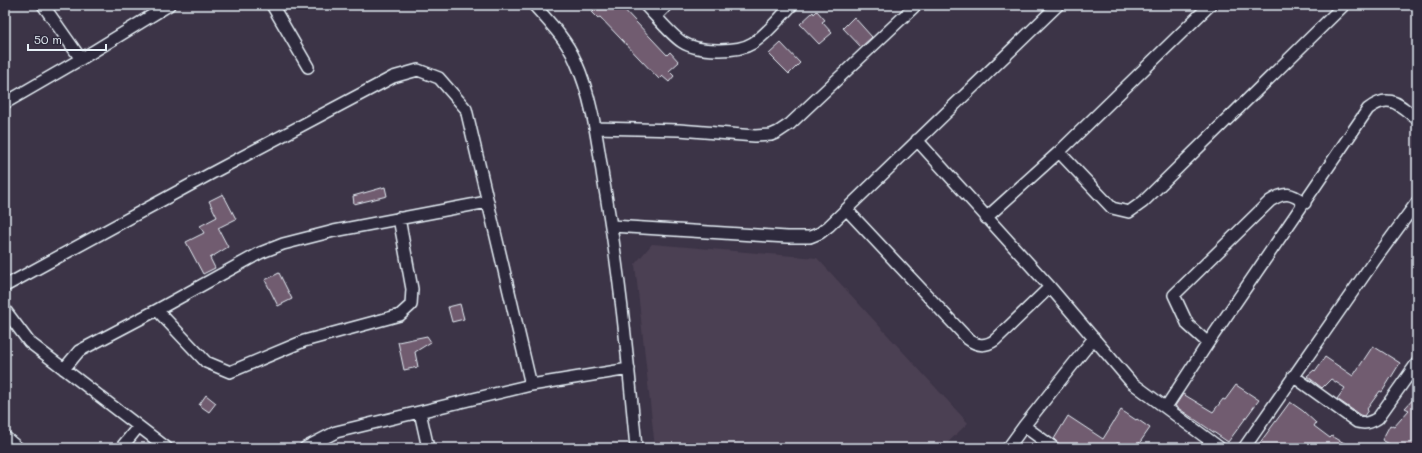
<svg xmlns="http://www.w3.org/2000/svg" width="1422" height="453" viewBox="0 0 1422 453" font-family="Mali,sans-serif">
  <rect width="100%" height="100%" fill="#3c3447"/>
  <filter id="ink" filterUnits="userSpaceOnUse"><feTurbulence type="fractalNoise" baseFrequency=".025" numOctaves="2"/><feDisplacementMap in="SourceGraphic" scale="8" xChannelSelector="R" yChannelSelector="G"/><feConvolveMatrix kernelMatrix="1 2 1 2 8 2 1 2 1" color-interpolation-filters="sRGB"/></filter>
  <g filter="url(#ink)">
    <path fill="#4c4053" d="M652 244 817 258 968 423 942 448H655L635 264Z"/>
    <path fill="#715b70" stroke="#e8f1f8" d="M599 5H620L667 55 670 52 679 62 669 71 674 76 669 82 662 76 659 79 600 17 598 18 592 12Z
      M817 11 825 20 822 22 832 33 819 44 800 24 813 12 814 14Z
      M854 17 872 37 861 47 843 28Z
      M781 43 800 63 789 74 769 54Z
      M385 187 387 196 354 204 353 196Z
      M223 194 236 219 218 228 228 247 210 258 215 268 203 274 186 242 204 233 200 226 217 217 209 201Z
      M279 273 292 299 278 306 265 280Z
      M460 304 464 319 452 322 448 307Z
      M427 336 431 342 415 352 418 367 404 370 398 342Z
      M1373 346 1400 363 1382 392 1380 391 1367 409 1368 410 1364 416 1360 415 1337 399 1345 388 1331 379 1322 388 1307 376 1314 370 1315 371 1325 357 1353 376Z
      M1236 385 1259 400 1228 442 1175 406 1183 394 1213 412 1223 399 1225 400Z
      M206 395 216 403 209 412 199 405Z
      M1417 395V442L1412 448H1397L1382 440 1390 425 1394 427 1409 410 1405 408Z
      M1290 402 1303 411 1316 423 1314 426 1330 438 1332 436 1353 448H1256Z
      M1121 410 1136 420 1137 419 1150 428 1136 448H1125L1117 443 1114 447 1116 448H1063L1054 439 1068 416 1103 439Z"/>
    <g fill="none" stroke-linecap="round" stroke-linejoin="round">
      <g stroke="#e8f1f8" stroke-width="14">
        <path id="minor" d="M43 5 81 59
          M272 5 308 67
          M534 5C549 22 566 39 575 60 592 97 597 138 603 178 619 267 628 358 636 448
          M645 5C656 16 670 34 682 42 697 52 737 53 753 43 766 35 781 16 792 5
          M656 16 667 5
          M5 103 81 59 169 5
          M595 128 679 130 755 136 771 135 778 132 790 124 916 5
          M917 140 1050 287 1125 375 1131 382 1220 448
          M1059 152 1112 208 1129 212 1143 202 1344 5
          M847 210 968 339C977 346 985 347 995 340L1050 287
          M986 218 1059 152 1210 5
          M612 226 787 237H810L820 233 829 226 1058 5
          M5 286 212 173 393 77 418 70 439 78 466 109 531 385
          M5 310 29 342 167 448
          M157 310 206 362 230 372 304 341 400 315 411 305 412 289 399 218
          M1208 343 1188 325 1174 295 1270 201C1285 191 1291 193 1305 203
          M64 369 79 351 157 310 260 253 283 244 334 231 487 202
          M1293 376 1357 422C1365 424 1370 423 1378 418L1417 363
          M1166 407 1208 343 1368 109C1390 92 1399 105 1417 119
          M420 412 428 448
          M1024 426 1054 448
          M5 437 18 448
          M121 448 138 427
          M305 448 336 432 531 385 629 369
          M1008 448 1024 426 1094 338
          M1244 448 1374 261 1417 202"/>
      </g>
      <use href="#minor" stroke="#2f2a3d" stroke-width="11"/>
    </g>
  </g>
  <rect width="1422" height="453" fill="none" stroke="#2f2a3d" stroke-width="20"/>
  <rect x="10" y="10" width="1402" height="433" fill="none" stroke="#e8f1f8" stroke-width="1.5" filter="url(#ink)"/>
  <path d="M28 44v6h78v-6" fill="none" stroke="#e8f1f8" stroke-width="2"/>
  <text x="34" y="44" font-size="12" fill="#e8f1f8" stroke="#2f2a3d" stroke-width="3" paint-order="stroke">50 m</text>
</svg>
